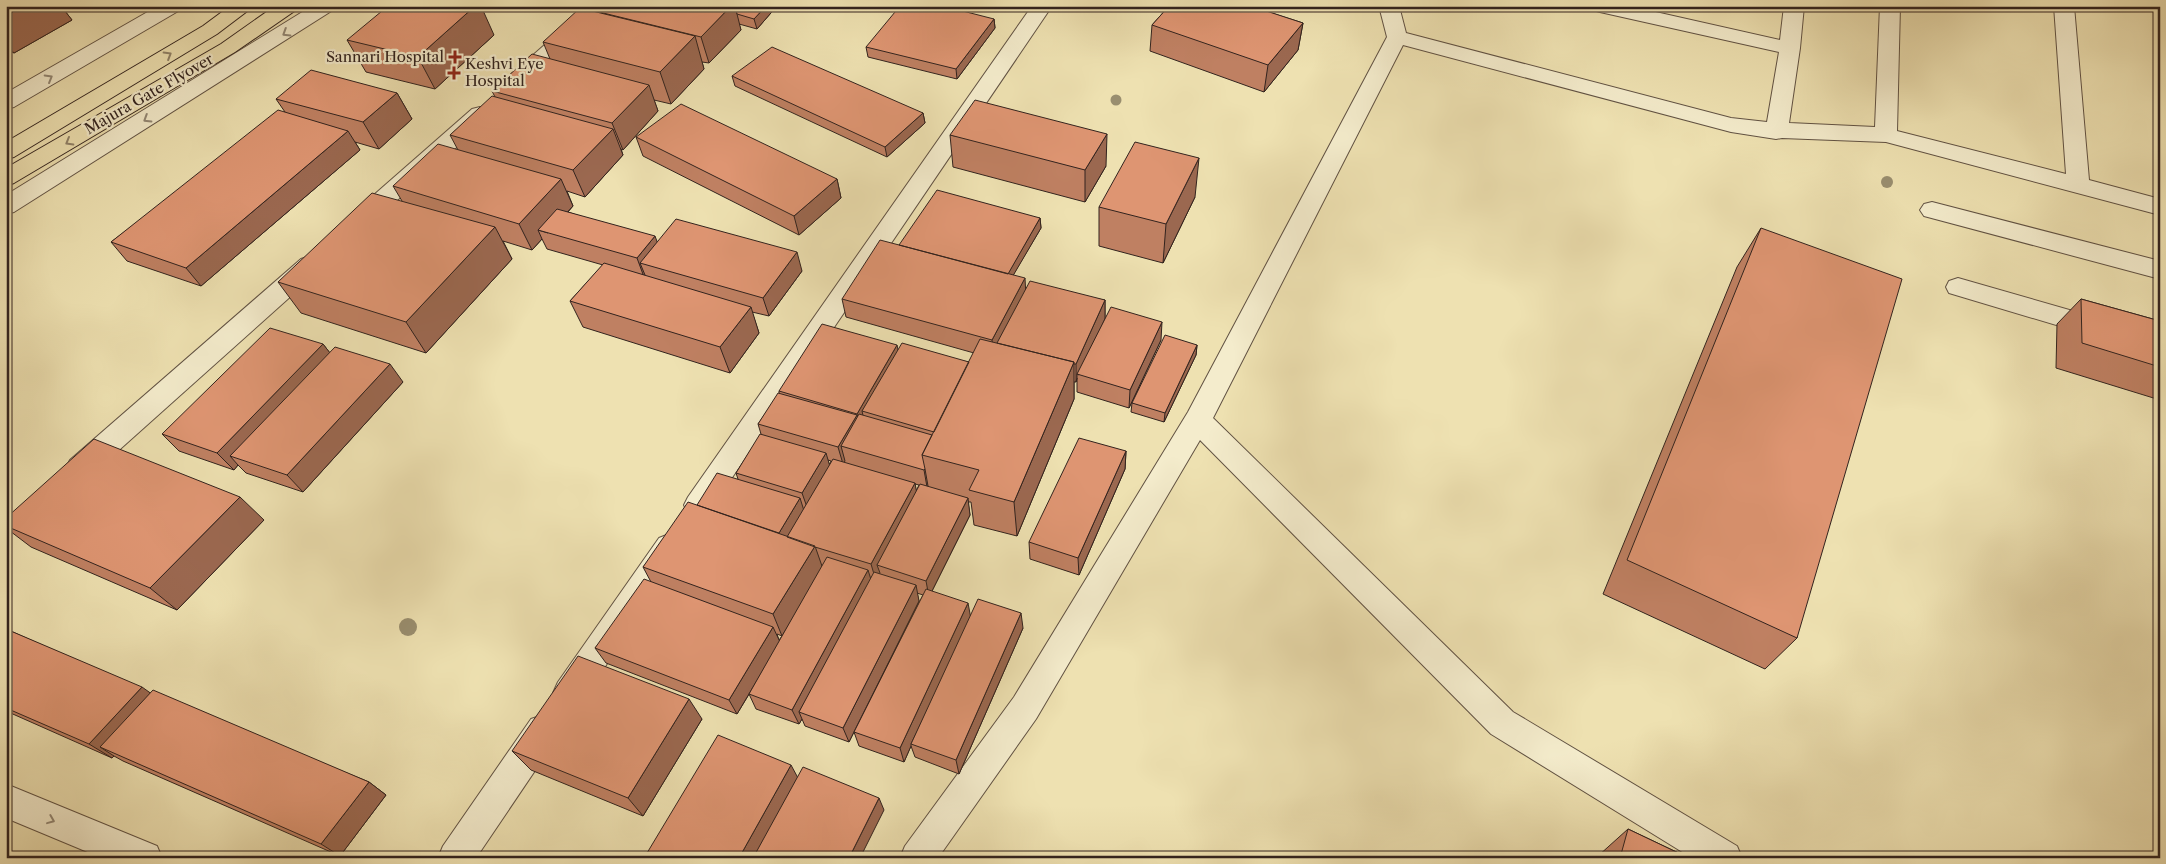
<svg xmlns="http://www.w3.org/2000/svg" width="2166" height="864" viewBox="0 0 2166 864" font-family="'Libre Caslon Text',serif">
  <rect width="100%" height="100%" fill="#eee1b1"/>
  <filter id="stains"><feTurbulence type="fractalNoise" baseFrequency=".004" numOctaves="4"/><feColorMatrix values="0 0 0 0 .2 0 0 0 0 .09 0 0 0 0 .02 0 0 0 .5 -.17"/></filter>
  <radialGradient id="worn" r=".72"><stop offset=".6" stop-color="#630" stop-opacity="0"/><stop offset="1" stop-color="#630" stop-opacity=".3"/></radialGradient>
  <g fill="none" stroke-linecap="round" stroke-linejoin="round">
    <g stroke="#615243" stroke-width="2">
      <path id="minor" d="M158 6H183L180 10 14 107 6 109V93Z
        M312 6H336L333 10 14 212 6 214V195Z
        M589 6H611L524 87 516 89 508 87 505 82 508 77Z
        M1032 6H1052L708 513 698 517 688 513 684 505 688 497Z
        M1379 6H1399L1406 33 1731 118 1767 122 1779 52 1600 12 1593 10 1590 6H1629L1780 40 1784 6H1804L1800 48 1789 123 1875 127 1880 6H1900L1897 131 2066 174 2054 6H2074L2089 180 2160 199V215L1886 142 1782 138 1776 139 1731 132 1403 45 1213 418 1513 712 1737 846 1742 858H1692L1491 734 1200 440 1036 719 938 858H900L905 846 1014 697 1188 412 1387 37Z
        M480 107 488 109 491 114 488 119 367 227 359 229 351 227 347 221 351 215 472 109Z
        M1932 202 2160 261V279L1924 216 1920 210 1924 204Z
        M310 256 319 259 322 265 319 271 90 476 80 479 70 476 66 468 70 460 301 259Z
        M1958 278 2160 336V356L1949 293 1946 287 1949 281Z
        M669 534 679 538 684 547 679 556 580 704 569 708 558 704 553 693 558 682 659 538Z
        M543 715 555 719 559 730 555 741 476 858H438L443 846 531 719Z
        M6 784 157 846 162 858H102L6 818Z"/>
    </g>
    <g stroke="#32231e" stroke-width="2">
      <path id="highway" d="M230 6H254L217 34 14 157 6 159V142L203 26Z
        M275 6H299L296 10 235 52 14 183 6 186V168L221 44Z"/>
    </g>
    <use href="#minor" fill="#f4eccc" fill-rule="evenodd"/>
    <use href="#highway" fill="#eee1b1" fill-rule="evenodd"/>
  </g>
  <g fill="#998e6f">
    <circle cx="1116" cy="100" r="5.5"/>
    <circle cx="1887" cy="182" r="6"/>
    <circle cx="408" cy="627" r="9"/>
  </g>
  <path fill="#bf8062" stroke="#32231e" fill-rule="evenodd" d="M6 6H61L72 20 14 53 6 50Z
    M82 6H99L93 10Z
    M777 6 757 29 739 24 741 30 709 63 702 62 704 69 671 104 654 100 658 111 623 150 621 149 623 155 585 197 567 191 573 206 568 212 657 243 802 271 769 316 752 312 759 333 730 373 583 327 570 301 603 265 547 249 542 239 532 250 503 241 512 259 426 353 301 313 278 282 402 201 393 186 458 150 450 135 495 97 492 91 550 59 543 42 588 10 587 9Z
    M990 6H1003L1002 9Z
    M1169 6H1262L1259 9 1303 23 1298 50 1264 92 1150 51 1152 25Z
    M994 19 995 28 957 79 868 57 866 47Z
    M494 35 435 89 366 72 347 40Z
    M732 76 923 113 925 123 887 157 735 86Z
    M397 93 412 119 379 149 355 142 360 150 201 286 127 261 111 242 285 112 276 99Z
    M950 135 1106 166 1085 202 953 167Z
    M636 137 837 179 841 198 799 235 643 156Z
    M1195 197 1163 263 1099 246V207Z
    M1040 218 1041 228 1013 275 1026 289 1105 300V319L1099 331 1161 340 1129 408 1077 392V378L1076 382H1074V399L1017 536 974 525 971 502H968L970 515 932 591 970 615 1023 628 959 774 915 757 911 746 904 762 859 746 854 732 923 595 917 593 919 601 849 742 805 726 802 719 799 724 756 709 749 694 751 691 737 714 606 663 595 648 651 582 643 567 697 505 738 479 736 473 761 434 758 424 779 394V391L898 350 969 362 974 353 846 317 842 299 899 245ZM828 460 831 461 829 465ZM915 484 919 485 916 491ZM777 634 782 636 779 640Z
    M1761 228 1797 638 1765 669 1603 594 1737 267Z
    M2081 299 2160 321V400L2056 368 2057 324Z
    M323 344 330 353 403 382 303 492 246 473 238 465 234 470 179 451 162 434Z
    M1197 345 1196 355 1164 422 1131 412 1132 403Z
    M1126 451 1125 469 1079 575 1030 559 1029 542Z
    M6 518 264 520 177 610 31 547 6 528Z
    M6 629 150 693 369 782 386 795 340 856 123 761 114 756 112 758 6 711Z
    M702 719 643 816 531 770 512 751Z
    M1628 829 1689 858H1598V856Z"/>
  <path fill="#9b6850" stroke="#32231e" d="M6 6H61L72 20 14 53 6 44Z
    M90 6H99L93 10Z
    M475 6H481L494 35 435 89 418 57Z
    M731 6H735L741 30 709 63 701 37Z
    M766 6H777L757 29 754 19Z
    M1252 6H1262L1251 18Z
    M994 19 995 28 957 79 956 69Z
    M1303 23 1298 50 1264 92 1268 65Z
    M695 36 704 69 671 104 660 72Z
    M649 85 658 111 623 150 612 123Z
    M397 93 412 119 379 149 363 122Z
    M923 113 925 123 887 157 885 147Z
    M613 129 623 155 585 197 573 170Z
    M348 131 360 150 201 286 186 268Z
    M1107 134 1106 166 1085 202V170Z
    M1199 158 1195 197 1163 263 1166 224Z
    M561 179 573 206 548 233 538 230 542 239 532 250 519 224Z
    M837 179 841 198 799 235 794 216Z
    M1040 218 1041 228 1007 286 1006 277Z
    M495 227 512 259 426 353 406 322Z
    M655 236 662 255 640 263 645 275 644 277 637 258Z
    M797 252 802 271 769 316 763 298Z
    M1025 278 1026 297 994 358 992 340Z
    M1105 300V319L1079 375 1077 374V378L1076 382V364Z
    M751 307 759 333 730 373 720 347Z
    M1162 322 1161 340 1129 408 1130 390Z
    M323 344 337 362 230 456 238 465 234 470 217 453Z
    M897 345 901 363 862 411 865 424 861 431 857 414Z
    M1197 345 1196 355 1164 422 1165 413Z
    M1074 362V399L1017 536 1014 502Z
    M390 364 403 382 303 492 287 475Z
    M857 415 861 433 841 446 845 461 843 464 838 447Z
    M1126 451 1125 469 1079 575 1078 558Z
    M826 453 831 470 808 510 802 493Z
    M925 469 928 486 927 487 924 470Z
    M915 483 918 500 877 565 880 573 876 581 871 564Z
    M240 497 264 520 177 610 150 588Z
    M800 498 805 514 786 550 779 533Z
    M968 498 970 515 929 597 926 581Z
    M815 546 823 569 782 636 773 614Z
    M868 570 873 586 799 712 802 719 799 724 792 710Z
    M916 585 919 601 849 742 843 728Z
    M968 603 971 619 911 744V746L904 762 900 748Z
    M1021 613 1023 628 959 774 956 760Z
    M773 627 780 642 737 714 729 700Z
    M142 687 163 702 100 747 114 756 112 758 89 744Z
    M689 699 702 719 643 816 628 798Z
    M791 765 798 778 754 858H739Z
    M369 782 386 795 340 856 321 844Z
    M879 798 884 810 860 858H849Z"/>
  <path fill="#de9572" stroke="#32231e" d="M388 6H475L418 57 347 40Z
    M590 6H731L701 37 587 9Z
    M735 6H766L754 19 737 14Z
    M900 6H943L994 19 956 69 866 47Z
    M1169 6H1251L1303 23 1268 65 1152 25Z
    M580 8 695 36 660 72 543 42Z
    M772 47 923 113 885 147 732 76Z
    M532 54 649 85 612 123 492 91Z
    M311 70 397 93 363 122 276 99Z
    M492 96 613 129 573 170 450 135Z
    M975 100 1107 134 1085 170 950 135Z
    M681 104 837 179 794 216 636 137Z
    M278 110 348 131 186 268 111 242Z
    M1135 142 1199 158 1166 224 1099 207Z
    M438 144 561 179 519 224 393 186Z
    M937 190 1040 218 1008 274 899 245Z
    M372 193 495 227 406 322 278 282Z
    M557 209 655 236 637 258 538 230Z
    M676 219 797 252 763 298 640 263Z
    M1761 228 1902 279 1797 638 1627 560Z
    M880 240 1025 278 992 340 842 299Z
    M604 263 751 307 720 347 570 301Z
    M1030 281 1105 300 1076 364H1074V362L997 343Z
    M2081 299 2160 321V367L2082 343Z
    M1111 307 1162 322 1130 390 1077 374Z
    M822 324 897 345 857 414 779 391Z
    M270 328 323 344 217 453 162 434Z
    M1165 335 1197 345 1165 413 1132 403Z
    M980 339 1074 362 1014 502 969 490 979 470 922 455Z
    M902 343 969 362 934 432 862 411Z
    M335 347 390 364 287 475 230 456Z
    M778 393 857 415 838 447 758 424Z
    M859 414 932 435 922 455 925 469 924 470 841 446Z
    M760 434 826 453 802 493 736 473Z
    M1079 438 1126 451 1078 558 1029 542Z
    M94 439 240 497 150 588 6 526V518Z
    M833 459 915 483 871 564 815 547 787 537Z
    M717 473 800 498 779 533 697 505Z
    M920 484 968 498 926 581 877 565Z
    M688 502 815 546 773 614 643 567Z
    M827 557 868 570 792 710 749 694Z
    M874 572 916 585 843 728 799 712Z
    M644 579 773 627 729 700 595 648Z
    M926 589 968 603 900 748 854 732Z
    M978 599 1021 613 956 760 911 744Z
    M6 629 142 687 89 744 6 708Z
    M578 656 689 699 628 798 512 751Z
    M153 690 369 782 321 844 100 747Z
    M718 735 791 765 739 858H644Z
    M803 767 879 798 849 858H753Z
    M1628 829 1689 858H1620Z"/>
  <defs><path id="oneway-chevron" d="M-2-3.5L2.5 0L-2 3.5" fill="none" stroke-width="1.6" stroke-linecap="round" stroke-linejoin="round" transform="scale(1.25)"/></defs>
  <g stroke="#938875">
    <use href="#oneway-chevron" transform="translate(286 33) rotate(148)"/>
    <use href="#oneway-chevron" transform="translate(49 78) rotate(-30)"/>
    <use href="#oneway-chevron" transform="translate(147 119) rotate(148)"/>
    <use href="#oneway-chevron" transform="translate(51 820) rotate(22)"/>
  </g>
  <g stroke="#908268">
    <use href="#oneway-chevron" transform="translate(168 55) rotate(-31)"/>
    <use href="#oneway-chevron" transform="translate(69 142) rotate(150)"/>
  </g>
  <g fill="#8f2418" stroke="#f4eccc" stroke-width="2">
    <path d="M452.5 49.5h5v5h5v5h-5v5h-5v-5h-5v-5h5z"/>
    <path d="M451.5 65.5h5v5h5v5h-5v5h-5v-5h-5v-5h5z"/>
  </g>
  <g text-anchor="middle" stroke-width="4.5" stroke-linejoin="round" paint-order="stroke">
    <g font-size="15" fill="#32231e" stroke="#f4eccc" text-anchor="end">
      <text x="444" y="62">Sannari Hospital</text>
      <text x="465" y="69" text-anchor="start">Keshvi Eye<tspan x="465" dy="17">Hospital</tspan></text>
    </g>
    <g font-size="15" fill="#32231e" stroke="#f4eccc">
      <text transform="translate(149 94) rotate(-30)" y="5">Majura Gate Flyover</text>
    </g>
  </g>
  <rect width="2166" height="864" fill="none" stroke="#eee1b1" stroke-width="25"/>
  <rect x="8" y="8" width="2151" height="849" fill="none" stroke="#32231e" stroke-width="2.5"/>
  <rect x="12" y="12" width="2141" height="839" fill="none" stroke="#32231e"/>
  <rect width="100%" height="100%" filter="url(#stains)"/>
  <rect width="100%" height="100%" fill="url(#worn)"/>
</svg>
